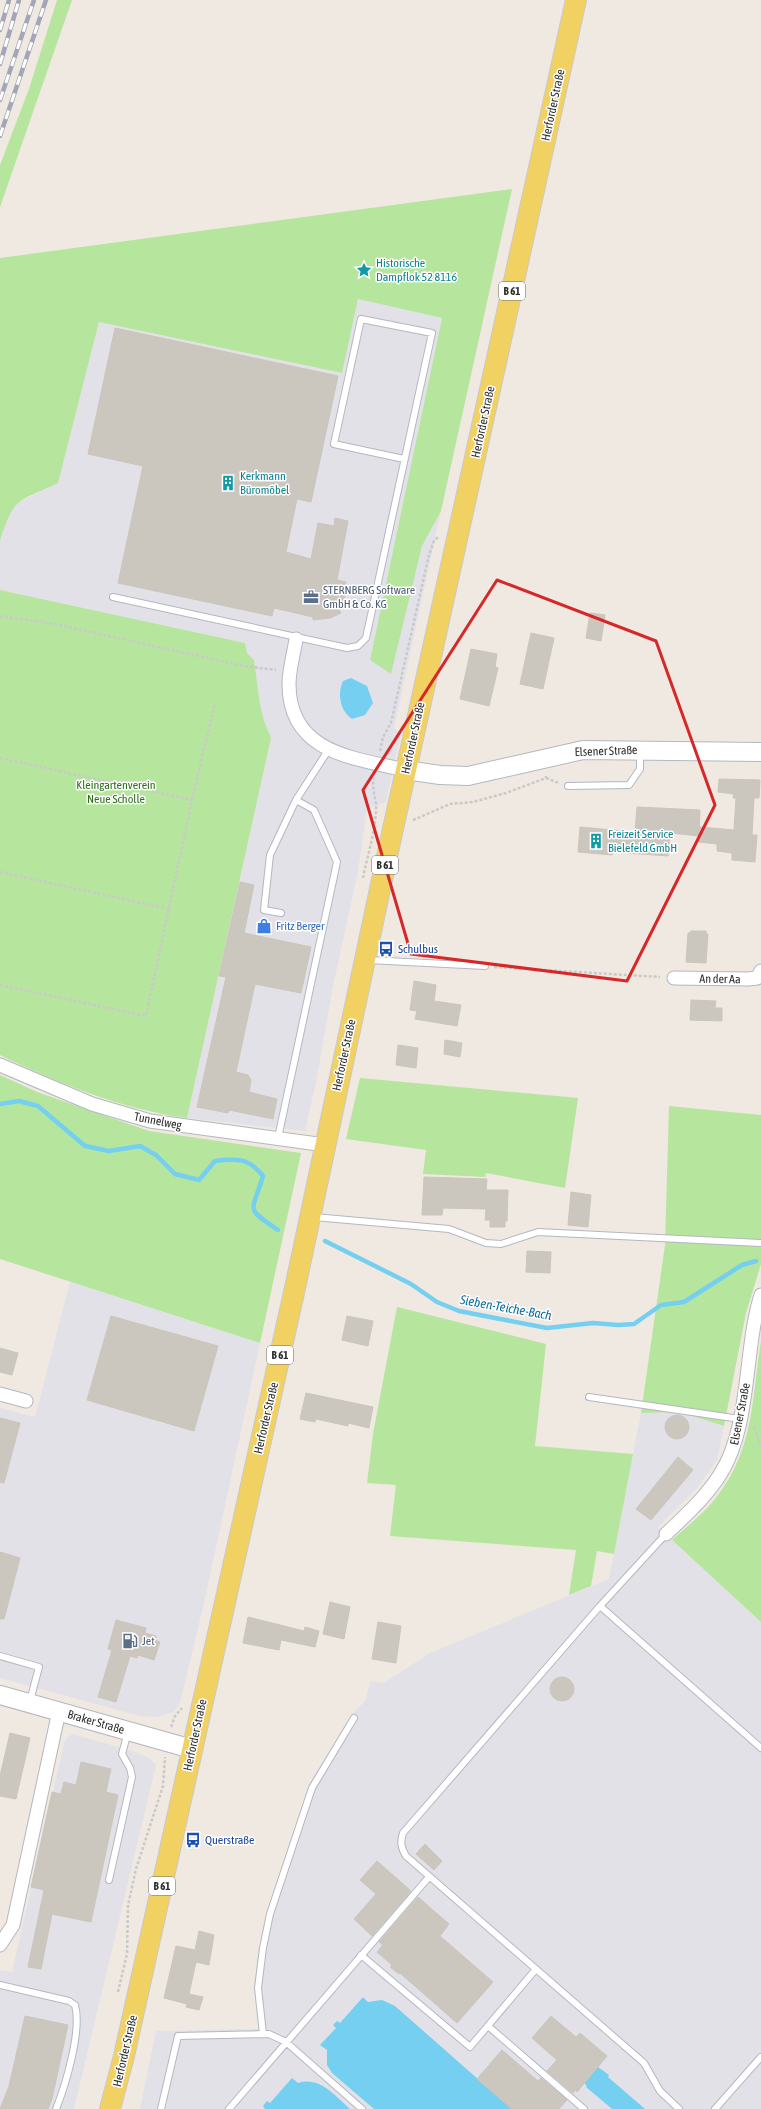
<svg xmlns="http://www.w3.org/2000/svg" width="761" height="2109" viewBox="0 0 761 2109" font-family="'Asap Condensed',sans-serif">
  <rect width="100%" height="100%" fill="#efe9e1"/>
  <path fill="#e3e1e8" d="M358 299 442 318 370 660 391 673 422 546 441 511 394 728 401 734 386 802 367 809 358 871 333 986 316 1082 305 1131 187 1118 271 738 264 721 260 704 254 660 247 653 245 643 0 590V541L8 516 15 504 58 483 99 322 341 373Z
    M70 1282 260 1343 204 1603 180 1703 174 1712 156 1717 140 1716 0 1678V1408L35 1417Z
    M680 1412 724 1426 717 1460 697 1488 658 1527 761 1622V2109H140L156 2031 259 2029 254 1988 259 1948 266 1916 309 1784 353 1713 365 1701 371 1681 384 1683 430 1653 609 1579 641 1413Z
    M72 1734 136 1752 147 1757 156 1765 74 2109H0V1970L12 1972 64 1743 66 1738Z"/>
  <path fill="#b6e59e" d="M57 0H72L0 207V165L29 89Z
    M512 189 441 511 422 546 391 674 370 660 442 318 358 299 342 373 99 322 58 483C19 502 14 495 0 541V258Z
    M0 590 245 643 247 653 254 660 260 704 264 721 271 738 187 1118C121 1109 60 1084 0 1055Z
    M0 1075 37 1092 149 1131 301 1153 260 1343 0 1259Z
    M360 1078 578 1098 565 1188 486 1173 485 1177 423 1174 426 1150 346 1139Z
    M669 1106 761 1115V1264L746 1313 724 1426 680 1412 641 1413 665 1245Z
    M397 1307 546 1344 535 1446 633 1454 614 1554 597 1551 591 1586 569 1595 576 1550 390 1536 396 1485 367 1483 373 1434Z
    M761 1341V1622L672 1540C687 1526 706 1512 718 1495 754 1448 752 1397 761 1341Z"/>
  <path fill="#75cff0" d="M351 678 367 686 373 703 365 715 352 719C340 711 337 694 343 681Z
    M363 1997 368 2002 382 2000 395 2006 512 2109H374L332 2073 327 2065V2050L320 2045 336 2028 333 2025 337 2021 340 2023Z
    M598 2067 609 2075 608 2077 645 2109H612L586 2087 587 2086 584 2083Z
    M292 2078 298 2083C320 2076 335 2096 350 2109H265L263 2106 267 2101 270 2103Z"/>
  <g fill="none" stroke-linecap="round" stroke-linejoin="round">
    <path stroke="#75cff0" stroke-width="4.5" d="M0 1104 19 1101 38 1106 85 1146 109 1151 140 1146 156 1155 175 1174 199 1180 215 1161C237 1158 249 1158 263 1176 252 1213 244 1207 278 1230
      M325 1241 411 1284 437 1302 459 1311 547 1328 593 1323 618 1325 634 1324 661 1305 684 1302 742 1265 756 1261"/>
  </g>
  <path fill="#cbc7bf" stroke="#cbc5ba" d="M115 328 338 376 311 502 297 499 286 552 311 559 318 523 334 526 335 518 348 521 337 580 346 582V594L339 610 341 613 330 618 313 620V617L274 608 272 616 118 583 143 466 88 454Z
    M590 613 605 615 601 641 586 638Z
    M531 633 554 638 543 689 520 684Z
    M471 649 497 654 495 667 498 668 489 706 460 699Z
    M719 779 760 780 759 798H754L752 835H757L755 862 732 860V853L717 851V844L699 842 700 827 734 830 736 798H733L734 794 718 792Z
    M637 807 700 810 699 836 670 833 668 856 613 852 612 855 578 852 580 827 635 832Z
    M240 882 254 885 244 933 311 947 301 993 255 984 236 1072 248 1075 251 1080 249 1092 277 1099 273 1119 229 1110 228 1113 197 1107 226 977 219 976Z
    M691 931H706V934H708L706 963 686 962 688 933H690Z
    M414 981 436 985 434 1001 461 1005 457 1026 415 1019 417 1011 410 1010Z
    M691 1000 716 1001 715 1008H722V1021L690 1020Z
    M445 1040 462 1043 460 1057 444 1054Z
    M398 1045 418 1048 416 1068 396 1065Z
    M424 1177 487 1179 486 1190H508L507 1221H505V1227H490V1220H485L486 1209 443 1208 442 1215H422Z
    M571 1192 591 1195 588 1227 568 1225Z
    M527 1251 551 1252 550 1273 526 1272Z
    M111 1316 218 1346 194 1431 87 1400Z
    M347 1316 373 1321 368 1346 342 1340Z
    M0 1348 18 1353 12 1375 0 1372Z
    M306 1393 373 1407 369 1428 348 1423V1426L316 1419 315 1422 300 1419Z
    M665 1427a12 12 0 1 1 24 0a12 12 0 1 1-24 0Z
    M0 1418 20 1423 4 1483 0 1482Z
    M678 1457 693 1470 651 1520 636 1509Z
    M0 1552 20 1558 4 1619H0Z
    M330 1602 350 1607 344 1639 323 1634Z
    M248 1617 304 1631 305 1627 319 1631 315 1647 281 1640 279 1650 243 1643Z
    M116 1620 146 1628 145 1633 156 1636 155 1640 160 1642 154 1660 138 1655 137 1658 130 1656 116 1702 98 1697 112 1650 108 1649Z
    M378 1622 401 1626 396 1663 372 1659Z
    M550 1689a12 12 0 1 1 24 0a12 12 0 1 1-24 0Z
    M10 1733 30 1738 16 1799 0 1796V1776Z
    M81 1762 111 1769 106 1792 118 1795 91 1922 52 1914 41 1969 28 1967 44 1890 31 1887 52 1792 61 1794 64 1782 76 1785Z
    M425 1844 442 1861 434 1870 416 1854Z
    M377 1861 411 1891 372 1936 354 1919 376 1894 360 1880Z
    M418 1897 449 1924 440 1936 493 1982 457 2023 400 1973 399 1974 390 1967 392 1965 377 1952 383 1945 379 1942Z
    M199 1931 214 1935 209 1965 196 1962 189 1994 203 1997 199 2010 186 2007 187 2004 164 1998 176 1946 195 1950Z
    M25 2016 68 2025 52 2099 48 2109H0L9 2086Z
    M551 2016 576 2037 580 2033 607 2056 577 2092 575 2090 573 2093 547 2071 557 2060 532 2038Z
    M502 2050 538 2081 541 2078 567 2100 559 2109H512L477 2079Z"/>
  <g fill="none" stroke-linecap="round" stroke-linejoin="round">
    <g stroke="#b4b7c1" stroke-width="8">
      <path id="service" d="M113 597 347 648 358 646 366 638 432 333 361 319 334 444 404 459
        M568 786 629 785 640 769V753
        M281 913 264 910 270 855 296 800
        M368 960 485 966
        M278 1138 337 862 314 810 296 800 329 749
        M314 1217 449 1229 486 1243 501 1244 538 1232 761 1243
        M589 1397 740 1419
        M666 1534 600 1606 403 1833C400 1842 401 1848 406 1856L644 2063 660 2091 679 2109
        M600 1606 761 1748
        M0 1656 39 1667 30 1701
        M109 1880 132 1777 130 1768 122 1754 128 1732
        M361 1955 470 2047 536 1969
        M0 1985 69 2001 75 2005C82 2030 66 2084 56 2109
        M488 2026 584 2109
        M263 2034 258 1988 263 1948 270 1914 312 1788 354 1718
        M161 2109 178 2036 269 2034 286 2042 362 2109
        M229 2109 429 1877
        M715 2109 761 2057"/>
    </g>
    <g stroke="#b4b7c1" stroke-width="15">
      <path id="minor" d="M296 639C294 653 289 669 289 684 289 753 353 758 406 770
        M674 978 748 979 757 978 761 971
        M0 1065 92 1104 150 1121 325 1145
        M0 1394 26 1401
        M666 1534C686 1515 707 1496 721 1473 751 1425 744 1348 761 1295
        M0 1945 13 1925 59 1711"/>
    </g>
    <g stroke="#b4b7c1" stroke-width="20">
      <path id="secondary" d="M406 770 440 775 468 776 583 750 761 752
        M0 1695 192 1749"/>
    </g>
    <g stroke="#c9c9c9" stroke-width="22">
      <path id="primary" d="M110 2109 124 2056 295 1288 389 847 576 0"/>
    </g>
    <path stroke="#c9c9c9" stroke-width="2.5" stroke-dasharray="3 2" stroke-linecap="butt" d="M0 616 55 624 244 666 276 670
      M380 751 383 737 391 723 429 555 434 541 439 536
      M0 758 192 800
      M546 778 559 783
      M413 820 450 804 473 802 506 793 546 778V776
      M0 872 169 909
      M363 878C367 857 375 833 376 811 377 799 371 789 374 778
      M494 967 660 977
      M0 985 146 1016 192 800 215 703
      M754 1427 761 1447
      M171 1727 175 1716 182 1708
      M118 1992 127 1954 128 1905 136 1869 163 1786 165 1757"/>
    <use href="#service" stroke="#fff" stroke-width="6"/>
    <use href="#minor" stroke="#fff" stroke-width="13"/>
    <use href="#secondary" stroke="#fff" stroke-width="18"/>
    <use href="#primary" stroke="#f2d163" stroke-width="20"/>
    <g stroke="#a3a6b8" stroke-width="4.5">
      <path id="rail" d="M0 30 9 0
        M0 64 19 0
        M0 100 34 0
        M0 136 46 0"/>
    </g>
    <use href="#rail" stroke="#fff" stroke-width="3" stroke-dasharray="9" stroke-linecap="butt"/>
  </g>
  <path fill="none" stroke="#d62828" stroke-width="3" stroke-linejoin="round" d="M497 580 656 641 715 805 627 981 411 954 363 790Z"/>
  <defs>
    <g id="sight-bare" transform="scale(1.2)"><path d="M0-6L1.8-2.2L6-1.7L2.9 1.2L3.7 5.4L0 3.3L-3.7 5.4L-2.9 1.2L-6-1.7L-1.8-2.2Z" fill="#0f9aa8" stroke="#fff" stroke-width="2.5" paint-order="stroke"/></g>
    <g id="building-bare" transform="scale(1.2)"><path d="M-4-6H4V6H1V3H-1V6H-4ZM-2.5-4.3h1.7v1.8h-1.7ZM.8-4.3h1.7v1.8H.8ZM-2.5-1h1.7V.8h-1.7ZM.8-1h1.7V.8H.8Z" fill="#0f9aa8" stroke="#fff" stroke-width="2.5" paint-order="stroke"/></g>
    <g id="office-bare" transform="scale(1.2)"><path d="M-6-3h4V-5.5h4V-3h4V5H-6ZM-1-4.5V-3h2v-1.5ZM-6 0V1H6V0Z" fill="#5c6f8a" stroke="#fff" stroke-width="2.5" paint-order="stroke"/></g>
    <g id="shop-bare" transform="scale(1.2)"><path d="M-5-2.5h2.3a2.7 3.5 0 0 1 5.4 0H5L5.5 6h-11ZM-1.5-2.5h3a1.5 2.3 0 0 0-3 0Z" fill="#3f7fe0" stroke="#fff" stroke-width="2.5" paint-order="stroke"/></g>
    <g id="bus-bare" transform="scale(1.2)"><path d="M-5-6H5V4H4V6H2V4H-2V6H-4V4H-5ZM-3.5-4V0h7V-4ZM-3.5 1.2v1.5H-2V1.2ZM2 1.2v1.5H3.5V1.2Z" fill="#1a4fb4" stroke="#fff" stroke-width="2.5" paint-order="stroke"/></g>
    <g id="fuel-bare" transform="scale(1.2)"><path d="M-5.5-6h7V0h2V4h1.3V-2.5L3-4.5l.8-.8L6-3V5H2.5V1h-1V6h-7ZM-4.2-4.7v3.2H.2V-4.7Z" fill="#5c6f8a" stroke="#fff" stroke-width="2.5" paint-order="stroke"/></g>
  </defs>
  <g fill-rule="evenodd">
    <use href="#sight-bare" x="364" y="270"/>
    <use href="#building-bare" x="228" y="483"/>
    <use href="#office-bare" x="311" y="597"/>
    <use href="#building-bare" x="596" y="841"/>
    <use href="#shop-bare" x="264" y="926"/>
    <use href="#bus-bare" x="386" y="949"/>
    <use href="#fuel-bare" x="130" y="1641"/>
    <use href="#bus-bare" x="193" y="1840"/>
  </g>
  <g text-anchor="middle" stroke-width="3" stroke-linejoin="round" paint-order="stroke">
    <g fill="#fff" stroke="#6d6d6d" stroke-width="1">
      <rect x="499" y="282" width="26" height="18" rx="3"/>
      <rect x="372" y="856" width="26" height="18" rx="3"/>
      <rect x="267" y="1346" width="26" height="18" rx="3"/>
      <rect x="149" y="1877" width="26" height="18" rx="3"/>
    </g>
    <g font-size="11" font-weight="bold" fill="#2e2e2e">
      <text x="512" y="295">B 61</text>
      <text x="385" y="869">B 61</text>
      <text x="280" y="1359">B 61</text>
      <text x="162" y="1890">B 61</text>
    </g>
    <g font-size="12" fill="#2e2e2e" stroke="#fff">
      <text transform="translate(553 105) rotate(-78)" y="4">Herforder Straße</text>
      <text transform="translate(483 422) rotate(-78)" y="4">Herforder Straße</text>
      <text transform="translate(413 738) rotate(-78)" y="4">Herforder Straße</text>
      <text transform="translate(606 751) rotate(-2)" y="4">Elsener Straße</text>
      <text transform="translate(720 979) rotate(1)" y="4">An der Aa</text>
      <text transform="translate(344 1055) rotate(-78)" y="4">Herforder Straße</text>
      <text transform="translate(158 1121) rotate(11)" y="4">Tunnelweg</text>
      <text transform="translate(740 1414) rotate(-79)" y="4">Elsener Straße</text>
      <text transform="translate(266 1418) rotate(-77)" y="4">Herforder Straße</text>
      <text transform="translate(96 1722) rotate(16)" y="4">Braker Straße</text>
      <text transform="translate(195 1735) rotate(-78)" y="4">Herforder Straße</text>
      <text transform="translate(125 2051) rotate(-77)" y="4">Herforder Straße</text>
    </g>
    <g font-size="12" fill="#0d838f" stroke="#fff" text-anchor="start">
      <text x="376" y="267">Historische<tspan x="376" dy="14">Dampflok 52 8116</tspan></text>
      <text x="240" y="480">Kerkmann<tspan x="240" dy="14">Büromöbel</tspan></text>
      <text x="608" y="838">Freizeit Service<tspan x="608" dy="14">Bielefeld GmbH</tspan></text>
    </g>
    <g font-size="12" fill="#4e5e75" stroke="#fff" text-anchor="start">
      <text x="323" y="594">STERNBERG Software<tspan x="323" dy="14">GmbH &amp; Co. KG</tspan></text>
      <text x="142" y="1645">Jet</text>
    </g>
    <g font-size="12" fill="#2c6e1b" stroke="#fff">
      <text x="116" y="789">Kleingartenverein<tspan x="116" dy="14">Neue Scholle</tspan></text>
    </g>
    <g font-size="12" fill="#366cbe" stroke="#fff" text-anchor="start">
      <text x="276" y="930">Fritz Berger</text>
    </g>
    <g font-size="12" fill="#164399" stroke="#fff" text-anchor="start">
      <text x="398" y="953">Schulbus</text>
      <text x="205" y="1844">Querstraße</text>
    </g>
    <g font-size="13" font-style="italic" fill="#0d6fa3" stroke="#fff">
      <text transform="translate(506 1307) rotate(10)" y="5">Sieben-Teiche-Bach</text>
    </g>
  </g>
</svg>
